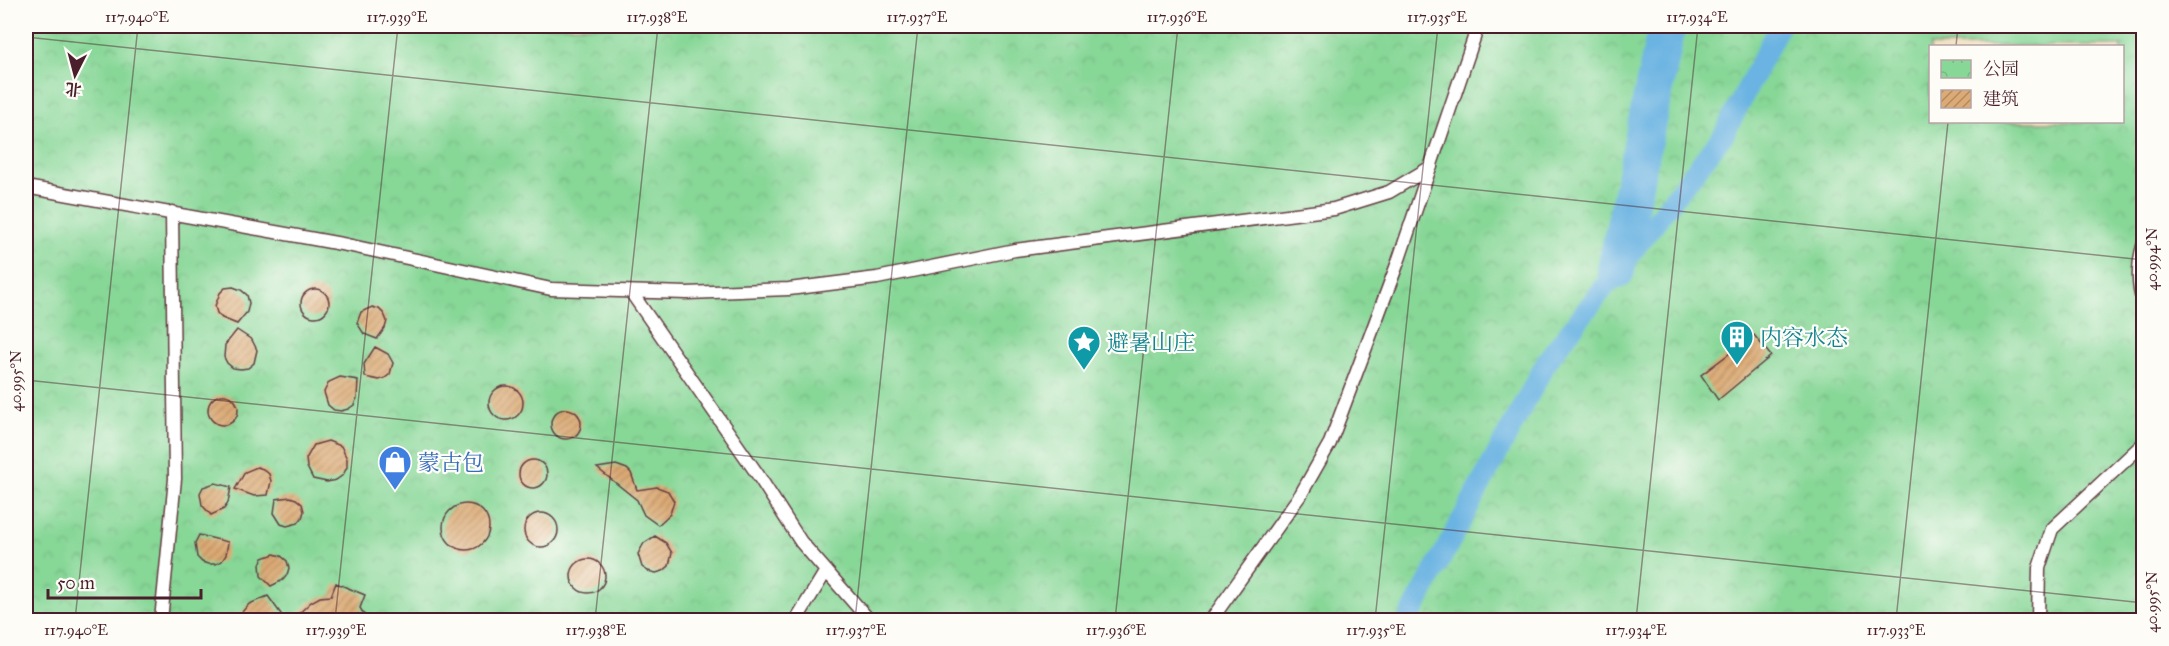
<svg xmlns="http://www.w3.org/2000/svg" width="2169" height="646" viewBox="0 0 2169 646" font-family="'IM FELL Great Primer','Noto Serif SC',serif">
  <defs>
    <pattern id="park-crowns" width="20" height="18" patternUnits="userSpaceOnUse" patternTransform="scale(1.5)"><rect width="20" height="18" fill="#87d797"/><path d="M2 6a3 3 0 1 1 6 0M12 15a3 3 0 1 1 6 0" fill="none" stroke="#76b882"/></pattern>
    <pattern id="building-hatch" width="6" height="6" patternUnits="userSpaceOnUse" patternTransform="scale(1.5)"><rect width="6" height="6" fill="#dcaa74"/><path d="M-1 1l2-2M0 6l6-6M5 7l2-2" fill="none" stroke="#b48a5f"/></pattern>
  </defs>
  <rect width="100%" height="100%" fill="#fdfcf7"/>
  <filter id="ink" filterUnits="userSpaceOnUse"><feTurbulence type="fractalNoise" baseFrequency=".0167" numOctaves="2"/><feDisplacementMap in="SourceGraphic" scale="12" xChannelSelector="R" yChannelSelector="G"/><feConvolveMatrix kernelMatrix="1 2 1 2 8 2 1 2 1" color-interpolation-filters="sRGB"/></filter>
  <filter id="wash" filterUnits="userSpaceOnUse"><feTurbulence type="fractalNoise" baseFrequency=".008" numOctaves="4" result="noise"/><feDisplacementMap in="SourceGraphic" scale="24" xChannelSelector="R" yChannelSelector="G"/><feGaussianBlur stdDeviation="1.35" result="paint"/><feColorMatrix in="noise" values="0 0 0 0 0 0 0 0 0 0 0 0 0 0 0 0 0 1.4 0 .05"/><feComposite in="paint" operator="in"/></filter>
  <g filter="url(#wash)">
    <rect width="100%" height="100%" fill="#efdfbf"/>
    <path fill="url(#park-crowns)" stroke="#687b61" stroke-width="1.5" fill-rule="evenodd" d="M26 26H2143V620H26ZM1930 46H2122V122H1930Z"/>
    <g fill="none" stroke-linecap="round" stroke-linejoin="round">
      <path stroke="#6ab3e2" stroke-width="21" d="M1408 620 1548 359 1724 134 1779 26"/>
      <path stroke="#6ab3e2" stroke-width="38" d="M1616 270 1667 26"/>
    </g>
    <g id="blocks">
      <path fill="url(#building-hatch)" d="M233 287 241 290 247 295 249 303 247 312 237 324 222 318 217 313 215 306 220 293 225 288Z
        M301 303a14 14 0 1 1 28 0a14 14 0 1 1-28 0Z
        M372 307 379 309 384 314 387 321 385 328 377 339 364 334 357 323 361 312Z
        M237 330 252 340 257 350 254 363 248 368 241 369 233 368 227 363 224 357 225 345Z
        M1754 335 1771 356 1718 400 1701 375Z
        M375 347 388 354 393 363 390 374 385 378 379 380 365 377 364 364Z
        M340 377 358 380 357 398 354 405 348 409 341 411 334 410 328 405 324 392 329 382Z
        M489 403a17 17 0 1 1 34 0a17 17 0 1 1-34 0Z
        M208 410a15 15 0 1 1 30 0a15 15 0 1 1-30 0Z
        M551 424a15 15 0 1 1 30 0a15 15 0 1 1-30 0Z
        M328 441 341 446 347 459V467L343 475 336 480 327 482 313 479 307 467 306 459 314 445Z
        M519 474a14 14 0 1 1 28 0a14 14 0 1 1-28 0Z
        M616 465 627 469 631 473 637 490 657 487 668 491 674 501 670 514 658 525 644 515 637 500 597 468Z
        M257 467 263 469 269 474 271 481 268 495 254 496 235 489 245 472Z
        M215 483 231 487 228 503 224 509 211 515 202 505 200 493 203 487Z
        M290 497 296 499 302 504 304 511 302 518 298 523 287 526 281 524 274 513 276 499Z
        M443 527a23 23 0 1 1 46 0a23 23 0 1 1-46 0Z
        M524 530a17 17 0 1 1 34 0a17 17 0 1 1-34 0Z
        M199 535 228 542 226 555 222 561 216 564H208L202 562 197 557 195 543Z
        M655 536 666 543 672 553 669 566 663 571 656 573 648 571 642 567 638 554 644 543Z
        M274 554 281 556 287 561 289 568 287 575 283 580 271 586 261 576 260 564 263 558Z
        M571 576a17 17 0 1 1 34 0a17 17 0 1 1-34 0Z
        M336 583 365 595 360 608 368 621H291L311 602 320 597 331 596Z
        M268 596 286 621H234L249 604Z"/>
    </g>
  </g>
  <g filter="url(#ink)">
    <use href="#blocks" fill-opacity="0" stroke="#633c41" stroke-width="1.5"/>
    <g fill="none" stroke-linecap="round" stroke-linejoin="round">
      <g stroke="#633c41" stroke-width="15">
        <path id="service" d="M26 187 347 245 551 289 687 293 789 289 877 278 1015 250 1334 209 1389 192 1431 167
          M2144 242C2138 263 2136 284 2144 305
          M631 292 758 475 801 542 869 620
          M161 620 175 479 172 212
          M796 620 826 571
          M1211 620 1301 494 1330 443 1398 262 1478 26
          M2038 620 2039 568 2052 529 2144 443"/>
      </g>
      <use href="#service" stroke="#fff" stroke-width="12"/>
    </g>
  </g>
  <path fill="none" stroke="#4a1f2b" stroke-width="1.5" stroke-opacity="0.45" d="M26 37 2144 260M1956 46 1958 26M26 380 2144 603M75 620 138 26M335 620 398 26M595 620 658 26M855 620 918 26M1115 620 1178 26M1375 620 1438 26M1636 620 1698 26M1896 620 1948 122"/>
  <defs>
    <g id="building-pin" transform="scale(1.725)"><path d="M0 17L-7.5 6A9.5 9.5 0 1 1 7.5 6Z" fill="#0f9aa8" stroke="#fdfcf7"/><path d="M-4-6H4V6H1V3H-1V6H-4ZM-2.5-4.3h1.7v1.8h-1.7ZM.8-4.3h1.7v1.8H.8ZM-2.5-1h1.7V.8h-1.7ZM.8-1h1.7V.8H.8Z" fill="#fff"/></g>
    <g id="sight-pin" transform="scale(1.725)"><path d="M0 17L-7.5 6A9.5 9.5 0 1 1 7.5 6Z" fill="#0f9aa8" stroke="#fdfcf7"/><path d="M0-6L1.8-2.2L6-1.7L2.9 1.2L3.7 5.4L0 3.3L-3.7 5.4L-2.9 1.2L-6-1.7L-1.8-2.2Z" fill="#fff"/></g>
    <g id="shop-pin" transform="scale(1.725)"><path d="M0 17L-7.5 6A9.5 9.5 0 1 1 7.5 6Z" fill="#3f7fe0" stroke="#fdfcf7"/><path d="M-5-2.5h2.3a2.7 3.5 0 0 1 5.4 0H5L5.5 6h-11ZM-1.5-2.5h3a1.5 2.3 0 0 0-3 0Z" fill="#fff"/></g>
  </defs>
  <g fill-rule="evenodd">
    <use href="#building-pin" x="1737" y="337"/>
    <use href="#sight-pin" x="1084" y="342"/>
    <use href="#shop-pin" x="395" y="462"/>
  </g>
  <g text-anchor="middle" stroke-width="4.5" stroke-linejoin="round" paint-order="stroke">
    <g font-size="22" fill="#0d838f" stroke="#fdfcf7" text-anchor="start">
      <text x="1760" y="345">内容水态</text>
      <text x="1107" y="350">避暑山庄</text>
    </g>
    <g font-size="22" fill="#366cbe" stroke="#fdfcf7" text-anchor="start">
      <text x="418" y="470">蒙古包</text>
    </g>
  </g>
  <rect width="2169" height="646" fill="none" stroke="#fdfcf7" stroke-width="66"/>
  <rect x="1929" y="45" width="195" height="78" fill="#fdfcf7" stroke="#b5a4a5" stroke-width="1.5"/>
  <rect x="1941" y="60" width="30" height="18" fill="url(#park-crowns)" stroke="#b5a4a5" stroke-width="1.5"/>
  <text x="1983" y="75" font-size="18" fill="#4a1f2b">公园</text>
  <rect x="1941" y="90" width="30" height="18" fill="url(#building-hatch)" stroke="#b5a4a5" stroke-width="1.5"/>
  <text x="1983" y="105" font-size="18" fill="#4a1f2b">建筑</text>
  <g transform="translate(75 75) rotate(186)" stroke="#fdfcf7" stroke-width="4.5" paint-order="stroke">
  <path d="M0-4.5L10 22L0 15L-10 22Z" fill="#4a1f2b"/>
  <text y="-9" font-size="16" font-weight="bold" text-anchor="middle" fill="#4a1f2b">北</text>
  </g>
  <path d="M48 589v9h153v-9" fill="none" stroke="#4a1f2b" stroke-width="3"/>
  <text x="57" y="589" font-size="18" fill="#4a1f2b" stroke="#fdfcf7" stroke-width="4.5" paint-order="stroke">50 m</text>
  <rect x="33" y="33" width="2103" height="580" fill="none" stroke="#4a1f2b" stroke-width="2"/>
  <g font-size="15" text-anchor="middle" fill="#4a1f2b">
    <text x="137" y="22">117.940°E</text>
    <text x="397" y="22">117.939°E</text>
    <text x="657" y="22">117.938°E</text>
    <text x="917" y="22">117.937°E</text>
    <text x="1177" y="22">117.936°E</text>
    <text x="1437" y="22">117.935°E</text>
    <text x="1697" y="22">117.934°E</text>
    <text transform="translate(2152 259) rotate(-90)" y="5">40.994°N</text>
    <text transform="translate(16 381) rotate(-90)" y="5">40.995°N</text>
    <text transform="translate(2152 602) rotate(-90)" y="5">40.995°N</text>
    <text x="76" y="635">117.940°E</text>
    <text x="336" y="635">117.939°E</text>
    <text x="596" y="635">117.938°E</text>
    <text x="856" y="635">117.937°E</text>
    <text x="1116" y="635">117.936°E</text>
    <text x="1376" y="635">117.935°E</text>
    <text x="1636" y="635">117.934°E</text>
    <text x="1896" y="635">117.933°E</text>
  </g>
</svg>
